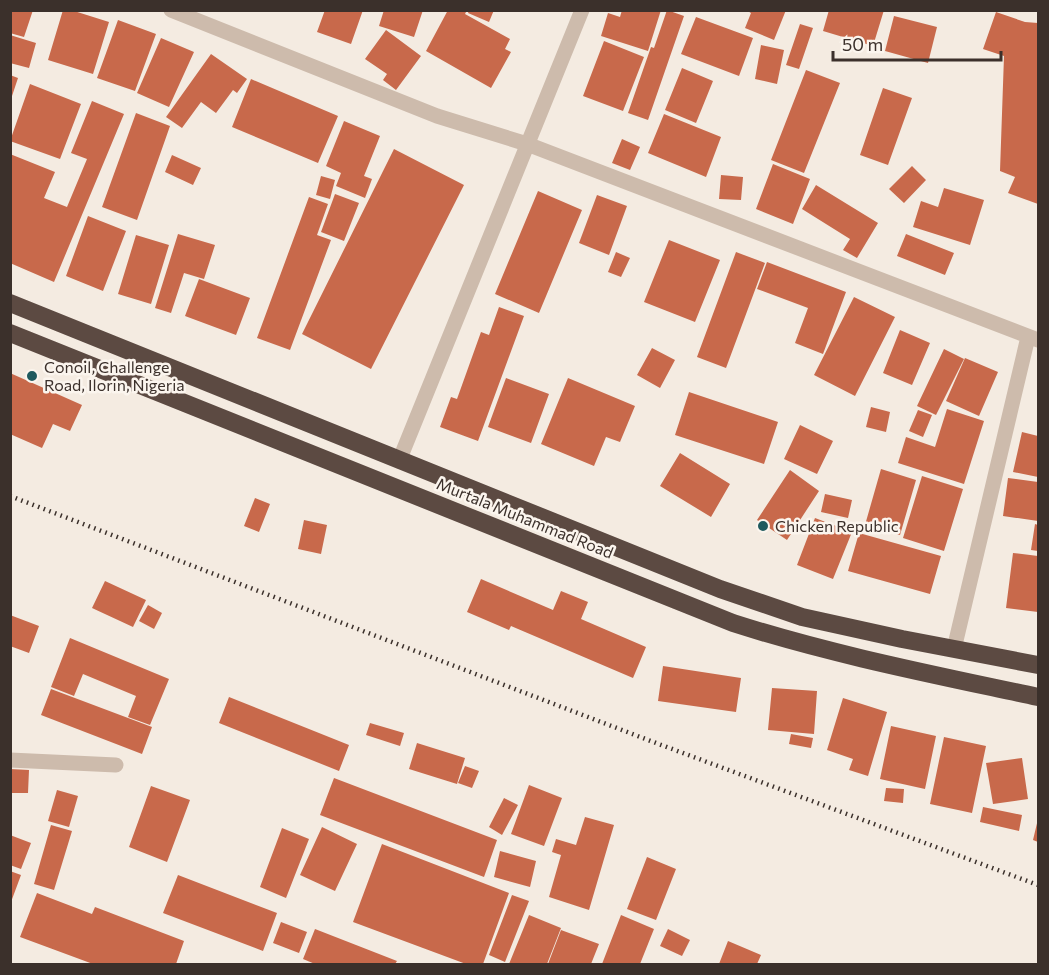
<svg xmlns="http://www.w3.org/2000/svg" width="1049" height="975" viewBox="0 0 1049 975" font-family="Commissioner,sans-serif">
  <rect width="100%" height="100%" fill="#f4ebe1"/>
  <path fill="#c8694b" d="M10 10H33L24 37 10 33Z
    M63 10H71L109 22 93 74 48 60Z
    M325 10H363L351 44 317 32Z
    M384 10H423L414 37 379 26Z
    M448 10H467L465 14 510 39 505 49 511 52 491 88 426 51Z
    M469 10H494L489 22 468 13Z
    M622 10H661L648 51 601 36 608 13 620 17Z
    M667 10 684 16 648 120 628 113 651 47 654 48Z
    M746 10H786L774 40 745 28 751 13Z
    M829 10H884L873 46 823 31Z
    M996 12 1025 22 1038 23V204L1008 193 1015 177 1000 171 1004 56 983 49Z
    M894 16 937 27 928 63 885 51Z
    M696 17 753 38 739 76 681 54Z
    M118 20 156 34 135 91 97 78Z
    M800 24 813 28 799 69 786 65Z
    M386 30 421 56 396 90 383 80 387 74 365 59Z
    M10 35 36 43 29 68 10 63Z
    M161 38 194 52 169 107 137 93Z
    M604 41 644 57 623 111 583 96Z
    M761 45 784 50 777 84 755 79Z
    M211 54 247 79 237 93 233 90 216 113 201 102 182 128 166 117Z
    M682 68 713 81 696 123 665 110Z
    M806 70 840 83 804 173 771 160Z
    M10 75 18 78 11 99 10 98Z
    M251 79 338 116 318 163 232 127Z
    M30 84 81 104 60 159 10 141Z
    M883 88 912 98 888 165 860 155Z
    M92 101 124 114 54 282 10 263V154L55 172 44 198 67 207 87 159 71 153Z
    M136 113 170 126 137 220 102 207Z
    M664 114 721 137 706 177 648 153Z
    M344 121 380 136 364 176 372 179 365 198 336 186 341 173 326 166Z
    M622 139 640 147 630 170 612 163Z
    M394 149 464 185 371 369 302 334Z
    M172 155 201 168 193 185 165 172Z
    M773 164 810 179 793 224 756 209Z
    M912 166 926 180 904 203 889 189Z
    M721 175 743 177 741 200 719 199Z
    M321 176 335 180 330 199 316 195Z
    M816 185 878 223 857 258 843 250 850 239 802 209Z
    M944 188 984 200 970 245 913 227 921 201 938 207Z
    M538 191 582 210 539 313 495 294Z
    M335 194 359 203 344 241 321 232Z
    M597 195 627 206 609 255 579 243Z
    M309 197 328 204 317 235 331 240 290 350 257 338Z
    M88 216 126 231 103 291 66 276Z
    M178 234 215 245 204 279 184 273 171 313 155 308Z
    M906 234 954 253 945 275 897 256Z
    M136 235 169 245 151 304 118 294Z
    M669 240 720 260 695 322 644 302Z
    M616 252 630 258 621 277 608 272Z
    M736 252 765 263 726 368 697 357Z
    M767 262 846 292 823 354 795 343 808 308 757 289Z
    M199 279 250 298 236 335 185 316Z
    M854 297 895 317 855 396 814 375Z
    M499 307 524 316 478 441 440 427 451 397 457 399 481 332 489 335Z
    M900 330 930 343 912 385 883 373Z
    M652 348 675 360 660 388 637 375Z
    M944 349 964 359 936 415 917 406Z
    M965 358 998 372 979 416 946 401Z
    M10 373 82 405 70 431 53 424 42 448 10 434Z
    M506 378 549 394 531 443 488 427Z
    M568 378 635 406 620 442 606 437 594 466 541 444Z
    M689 392 778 422 764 464 675 435Z
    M871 407 890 412 886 432 866 427Z
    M947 409 984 421 964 484 898 463 906 437 935 447Z
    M918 410 932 415 923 437 909 431Z
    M800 425 833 441 817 474 784 459Z
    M1022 432 1038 436V477L1013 472Z
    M680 453 730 484 711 517 660 486Z
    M881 469 916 480 900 535 865 525Z
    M790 470 819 491 787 540 757 520Z
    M922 476 963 489 944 551 903 538Z
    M1008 478 1038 482V521L1003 516Z
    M825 494 852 500 848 518 821 512Z
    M255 498 270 504 259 532 244 526Z
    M815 518 852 532 833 579 797 565Z
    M304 520 327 525 321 554 298 549Z
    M1035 524 1038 525V551L1031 550Z
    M859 533 941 556 930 594 848 571Z
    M1013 553 1038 556V612L1006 608Z
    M481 579 553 610 561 591 588 602 581 619 646 647 633 678 511 626 509 630 467 612Z
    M105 581 146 600 133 627 92 608Z
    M148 605 162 613 154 629 139 621Z
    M10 615 39 626 29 653 10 646Z
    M70 638 169 679 150 725 128 717 136 696 83 674 74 696 51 687Z
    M663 666 741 678 736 712 658 701Z
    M772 688 817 691 814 734 768 730Z
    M51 689 152 727 142 754 41 715Z
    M229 697 349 745 339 771 219 723Z
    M843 698 887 712 868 776 849 770 853 759 827 750Z
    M370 723 404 733 400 746 366 735Z
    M891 726 936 736 925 789 880 779Z
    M791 734 813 738 811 748 789 744Z
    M944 737 986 746 972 813 930 804Z
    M417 743 465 758 457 784 409 769Z
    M1022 758 1028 799 993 804 986 763Z
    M465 766 479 771 472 788 458 783Z
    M10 769 29 770 28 793H10Z
    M334 778 497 840 484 877 320 815Z
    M529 785 562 798 544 846 511 834Z
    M151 786 190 800 167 862 129 847Z
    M886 788 904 789 903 803 884 801Z
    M57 790 78 796 69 827 48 821Z
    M504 798 518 805 502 835 489 827Z
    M983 807 1022 815 1019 831 980 822Z
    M585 817 614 825 589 910 549 897 561 855 552 852 556 839 576 845Z
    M1038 819V842L1033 840Z
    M51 825 72 831 54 890 34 884Z
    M322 827 357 844 335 891 300 875Z
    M282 828 309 839 286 898 260 887Z
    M10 835 31 843 21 869 10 865Z
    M382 844 509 893 483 964H466L353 922Z
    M500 851 536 861 530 887 494 877Z
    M647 857 676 869 656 920 627 909Z
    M10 871 21 875 11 902H10Z
    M178 875 277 913 263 951 163 913Z
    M37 893 92 914 95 907 184 941 176 964H93L20 937Z
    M512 895 529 901 505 962 489 955Z
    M529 915 561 928 547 964H509Z
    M621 915 654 929 640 964H602Z
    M281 922 307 932 299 953 273 943Z
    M315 929 397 961 395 964H315L303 959Z
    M668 929 690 940 682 956 660 946Z
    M561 930 599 944 591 964H548Z
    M728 941 761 955 757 964H719Z"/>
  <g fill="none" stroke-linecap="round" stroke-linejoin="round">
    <path stroke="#cdbbac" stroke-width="15" d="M171 10 437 116 527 144 1038 340
      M399 461 582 10
      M954 649 1028 337
      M10 760 116 765"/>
    <path stroke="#5c4a42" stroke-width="18" d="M10 303 720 589 802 617 902 639 1038 665
      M10 333 733 623C833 655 936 675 1038 697"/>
    <path stroke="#3b302b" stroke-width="4.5" stroke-dasharray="1.5 4.5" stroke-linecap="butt" d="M10 496 656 743 1038 885"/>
  </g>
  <g fill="#1f5a5e" stroke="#fbf5ee" stroke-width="2">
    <circle cx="32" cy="376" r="6"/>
    <circle cx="763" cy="526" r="6"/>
  </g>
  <g text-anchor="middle" stroke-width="5" stroke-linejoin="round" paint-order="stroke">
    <g font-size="16" fill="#3b302b" stroke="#fbf5ee" text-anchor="start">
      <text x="44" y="373">Conoil, Challenge<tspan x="44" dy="18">Road, Ilorin, Nigeria</tspan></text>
      <text x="775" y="532">Chicken Republic</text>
    </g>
    <g font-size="16" fill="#3b302b" stroke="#fbf5ee">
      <text transform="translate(525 518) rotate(22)" y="6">Murtala Muhammad Road</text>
    </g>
  </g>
  <rect width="1049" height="975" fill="none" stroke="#3b302b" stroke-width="24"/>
  <path d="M833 51v9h168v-9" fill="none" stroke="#3b302b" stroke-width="3"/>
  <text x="842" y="51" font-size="18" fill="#3b302b" stroke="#fbf5ee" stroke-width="4.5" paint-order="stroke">50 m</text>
</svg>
